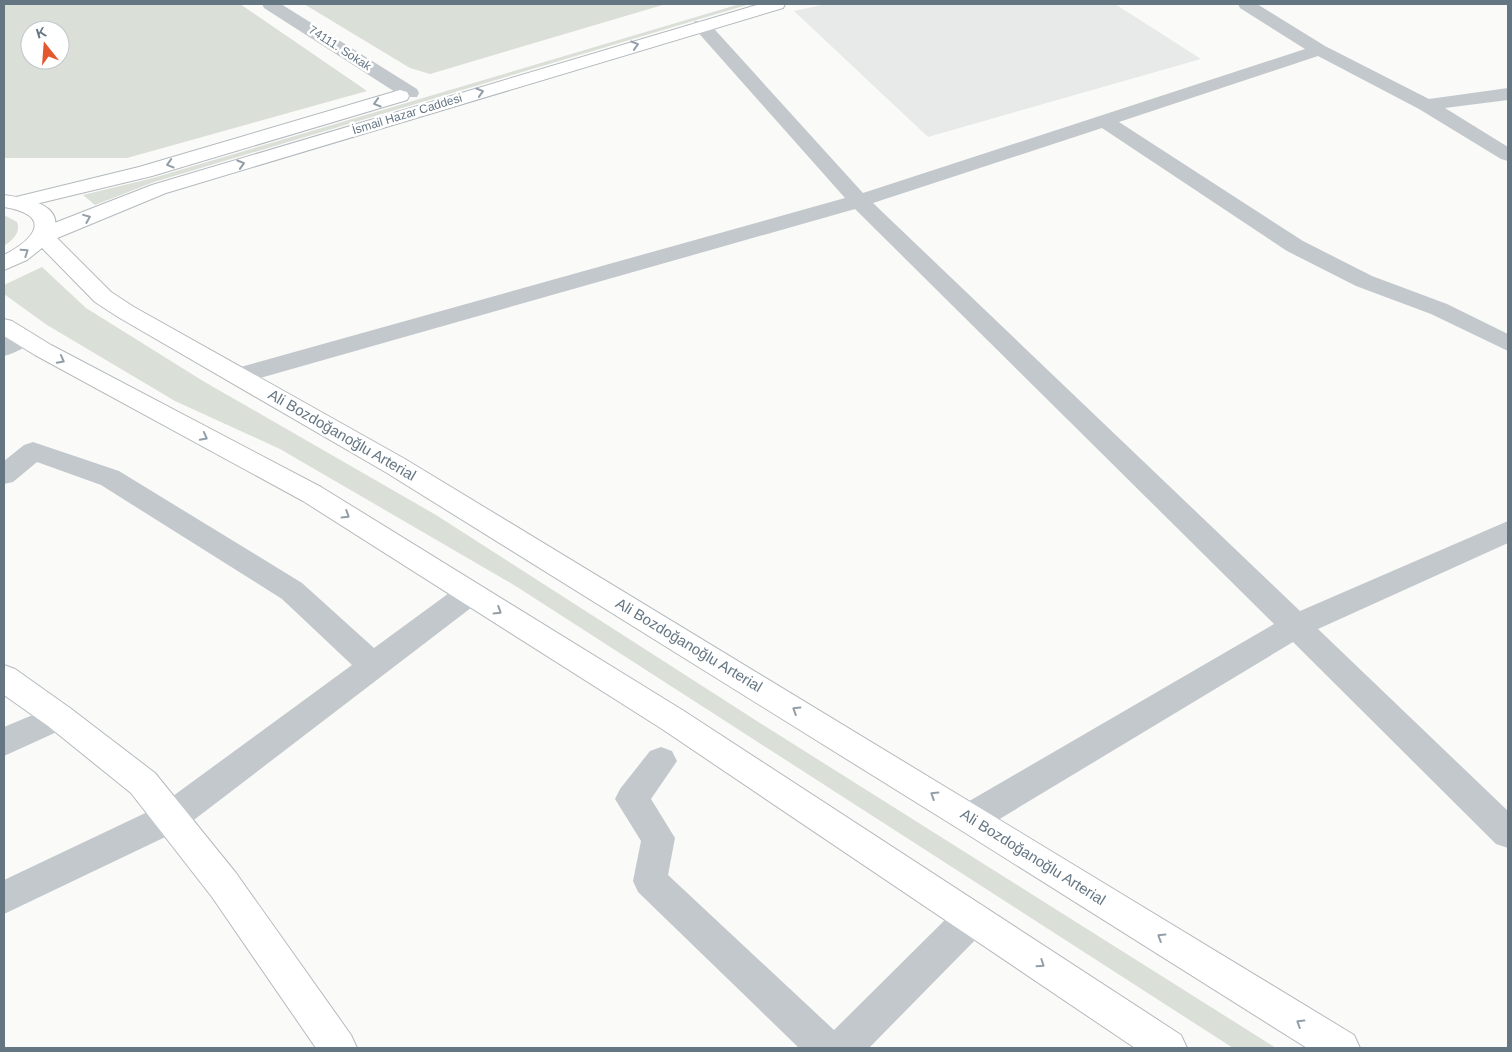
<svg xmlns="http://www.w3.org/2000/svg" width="1512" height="1052" viewBox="0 0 1512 1052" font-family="Arial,sans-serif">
  <rect width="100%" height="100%" fill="#fafaf8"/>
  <path fill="#e8e9e9" d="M826 4H1115L1201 59 928 137 794 11Z"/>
  <path fill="#dadfd7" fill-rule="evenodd" d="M4 4H240L367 91 127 158H4ZM30 30H60V60H30Z
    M304 4H666L430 74 410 68Z
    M740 4H750L154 182 95 205 83 195 153 178Z
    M4 215 17 222C21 233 13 240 4 246Z
    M42 267 86 308 203 381 436 515 760 723 1276 1048H1233L514 585 280 449 175 401 47 325 4 294V285Z"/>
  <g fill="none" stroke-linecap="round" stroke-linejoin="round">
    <g stroke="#b3babf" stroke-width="2">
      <path id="secondary" d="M760 4H785L783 8 166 193 50 241 42 242 34 241 31 236 34 231 152 185Z
        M400 90 407 92 409 96 407 100 152 176 19 208 12 206 9 202 12 198 139 167Z
        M4 665 15 669 70 708 155 773 236 873 351 1035 357 1048H316L212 897 131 793 48 726 4 695Z"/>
    </g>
    <g stroke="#b5babe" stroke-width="2">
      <path id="primary" d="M4 195C25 198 66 204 53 234L111 292 134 307 405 459 1354 1035 1360 1048H1307L959 829 387 473 118 317 95 302 42 248 27 260 4 270V255C37 238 52 215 4 207Z
        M4 319 12 321 51 345 321 487 684 711 1181 1035 1187 1048H1135L662 729 303 501 35 355 4 336Z"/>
    </g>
    <path fill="#c3c8cc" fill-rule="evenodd" d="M262 4H281L417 89 419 93 417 97H403L264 8Z
      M1238 4H1257L1325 46 1429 99 1508 88V100L1445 108 1508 147V161L1501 159 1419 109 1318 56 1119 122 1303 241 1372 276 1447 304 1508 334V351L1431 314 1356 286 1287 251 1102 128 873 203 1300 611 1508 521V543L1318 629 1508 811V848L1496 844 1293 642 983 829 971 833 959 829 954 818 959 807 1274 624 855 209 239 384 230 382 227 376 230 370 845 198 695 29 692 25 695 21H707L863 193 1305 49 1240 8Z
      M23 329 31 332 35 337C28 347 15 353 4 356V338Z
      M33 442 119 471 302 583 374 648 460 585 470 582 480 585 484 593 480 601 182 829 4 914V880L158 807 352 665 282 599 101 485 37 462 13 482 4 484V461L24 445Z
      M59 704 70 708 75 717 70 726 4 756V727Z
      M661 747 672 751 677 761 651 799 675 838 668 875 834 1030 959 906 972 901 985 906 990 918 985 930 869 1048H799L638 892 633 881 641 841 615 799 620 789 650 751Z"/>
    <use href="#secondary" fill="#fff" fill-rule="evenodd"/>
    <use href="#primary" fill="#fff" fill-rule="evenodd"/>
  </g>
  <defs><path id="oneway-chevron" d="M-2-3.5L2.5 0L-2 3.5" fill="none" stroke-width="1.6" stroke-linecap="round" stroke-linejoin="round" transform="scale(1.25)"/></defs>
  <g stroke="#939fa8">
    <use href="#oneway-chevron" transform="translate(635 45) rotate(-17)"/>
    <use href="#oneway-chevron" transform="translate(480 92) rotate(-17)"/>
    <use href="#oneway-chevron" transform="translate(377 103) rotate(164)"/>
    <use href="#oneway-chevron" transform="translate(170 164) rotate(164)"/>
    <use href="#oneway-chevron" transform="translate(241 164) rotate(-17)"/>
    <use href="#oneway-chevron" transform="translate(87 218) rotate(-22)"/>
    <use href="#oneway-chevron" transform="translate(25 252) rotate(-34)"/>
    <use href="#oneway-chevron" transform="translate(61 360) rotate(28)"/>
    <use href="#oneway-chevron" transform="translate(204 437) rotate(28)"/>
    <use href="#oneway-chevron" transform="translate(346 515) rotate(32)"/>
    <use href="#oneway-chevron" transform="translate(498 611) rotate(32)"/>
    <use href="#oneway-chevron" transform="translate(796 710) rotate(-148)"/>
    <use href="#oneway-chevron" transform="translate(934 795) rotate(-148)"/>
    <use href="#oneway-chevron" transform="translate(1161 937) rotate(-148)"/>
    <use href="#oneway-chevron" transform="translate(1041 964) rotate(34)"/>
    <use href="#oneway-chevron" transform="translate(1300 1023) rotate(-148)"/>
  </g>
  <g text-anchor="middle" stroke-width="5" stroke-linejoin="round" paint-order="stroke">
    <g font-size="12" fill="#657683" stroke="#fff">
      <text transform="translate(340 48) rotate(33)" y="4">74111. Sokak</text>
      <text transform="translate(407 114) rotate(-17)" y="4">İsmail Hazar Caddesi</text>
    </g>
    <g font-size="15" fill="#657683" stroke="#fff">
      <text transform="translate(342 435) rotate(30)" y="5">Ali Bozdoğanoğlu Arterial</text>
      <text transform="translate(689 645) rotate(31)" y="5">Ali Bozdoğanoğlu Arterial</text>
      <text transform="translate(1033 857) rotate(32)" y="5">Ali Bozdoğanoğlu Arterial</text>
    </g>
  </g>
  <rect width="1512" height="1052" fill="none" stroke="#657683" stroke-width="10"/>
  <g transform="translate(45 45) rotate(343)"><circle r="24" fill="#ffffff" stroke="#c1c8cd"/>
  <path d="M0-4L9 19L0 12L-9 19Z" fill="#e4572e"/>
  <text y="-8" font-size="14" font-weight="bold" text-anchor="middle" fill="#657683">K</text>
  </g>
</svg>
